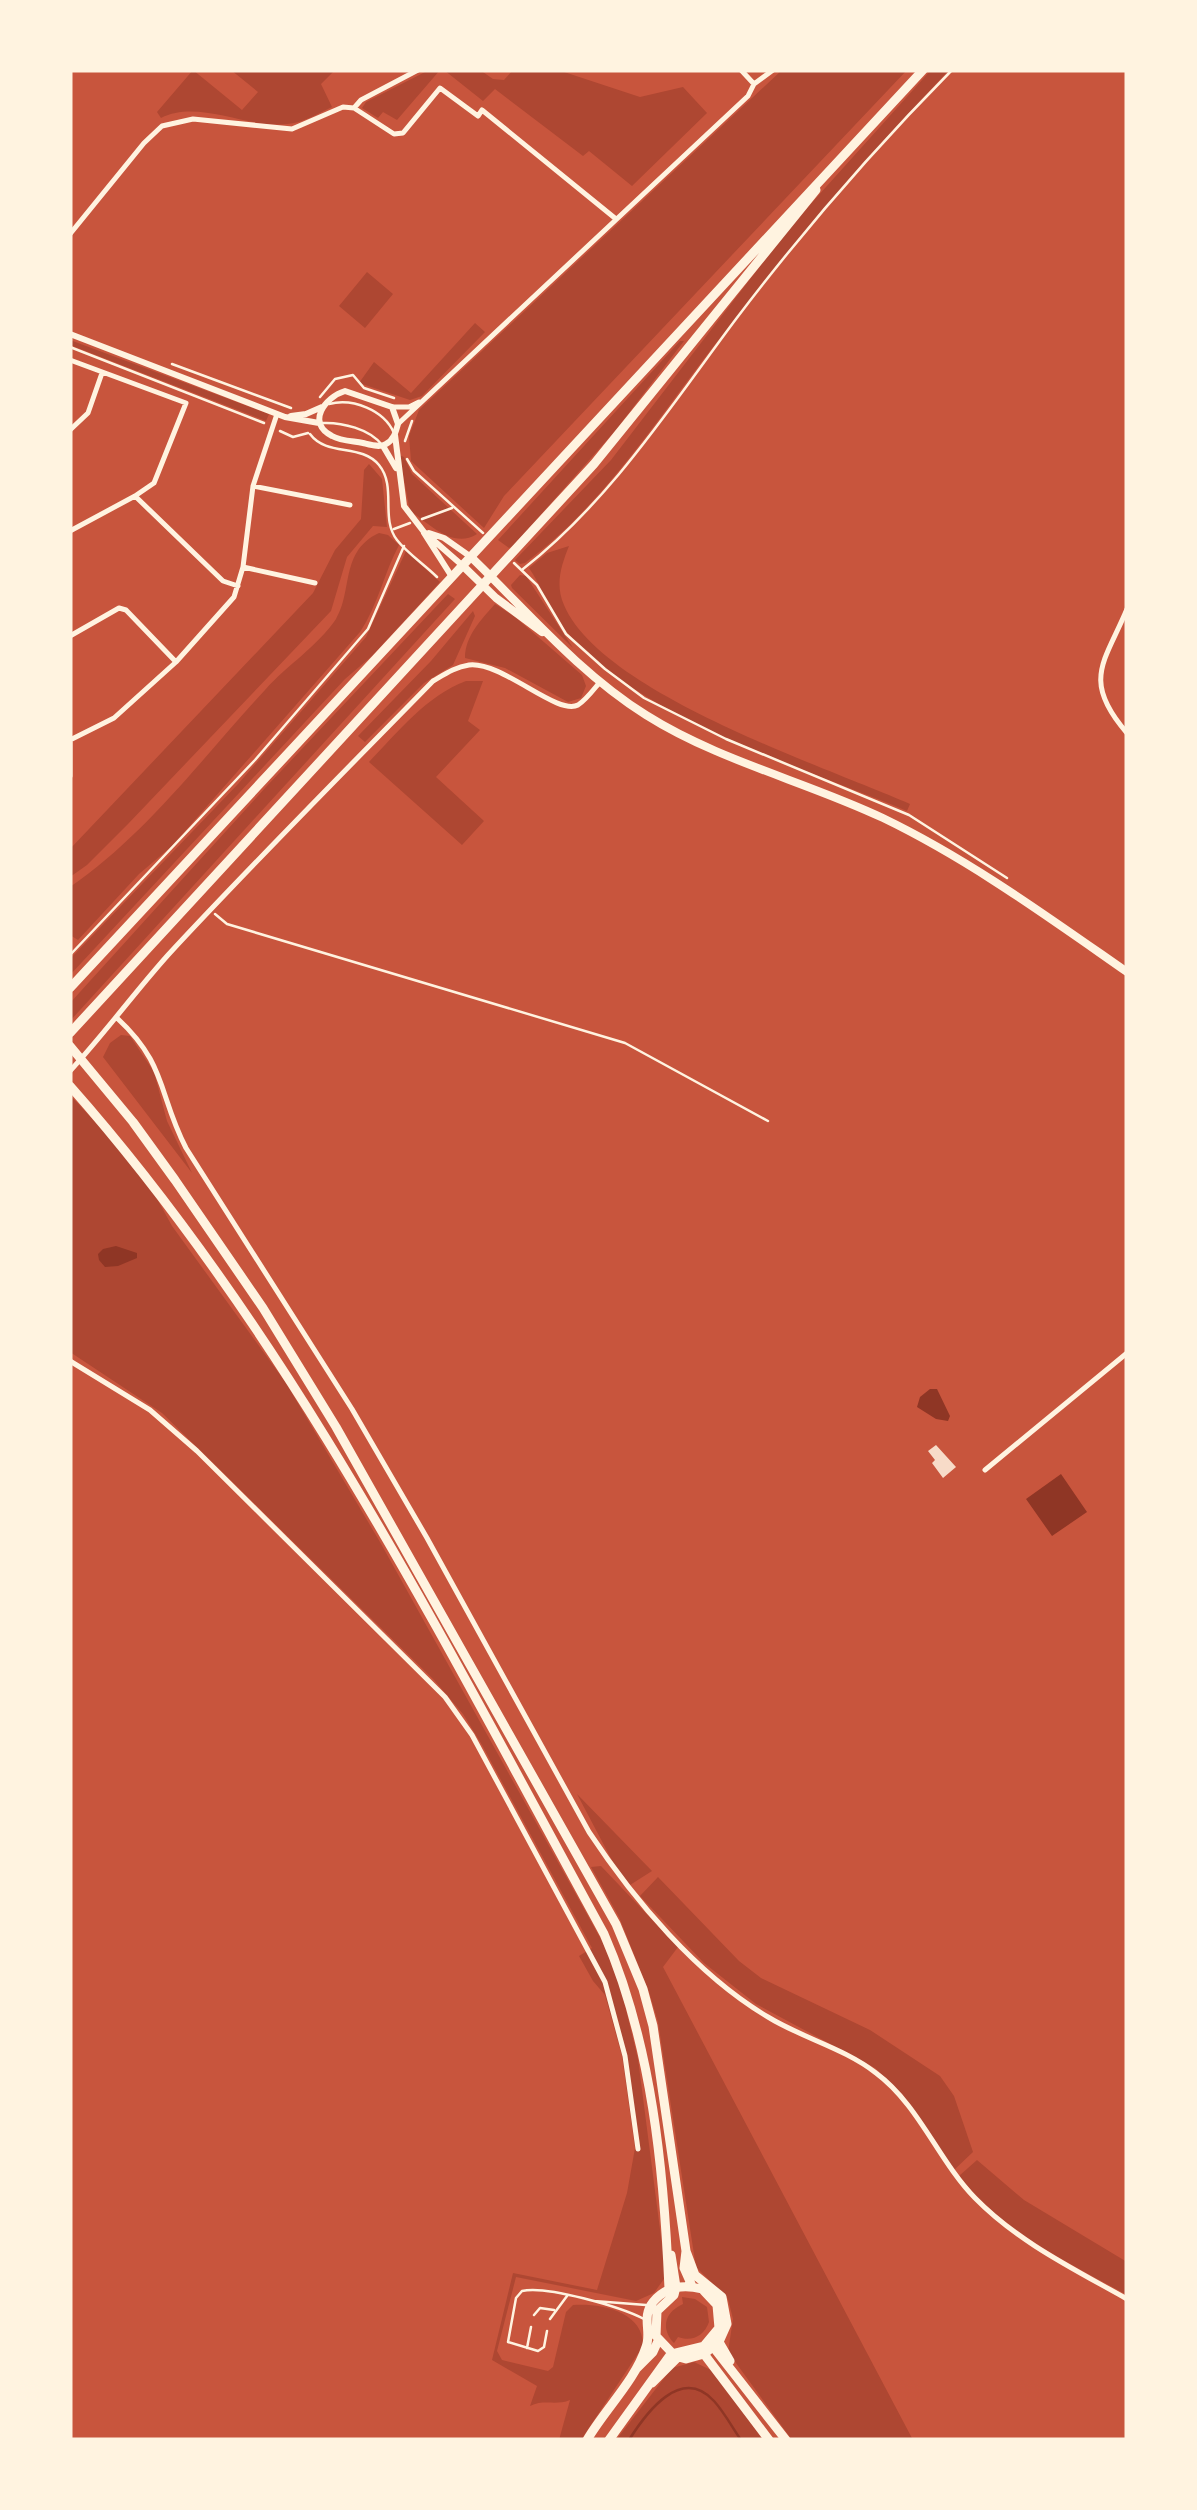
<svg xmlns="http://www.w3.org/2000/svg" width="1197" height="2510" viewBox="0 0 1197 2510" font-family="'IBM Plex Sans',sans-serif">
  <rect width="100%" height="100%" fill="#c8553d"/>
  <path fill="#ae4732" d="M193 70 242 110 258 92 231 70H335L321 84 332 107C317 114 303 123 287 124 247 129 199 99 161 118L157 112Z
    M429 70H440L397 120 383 112 378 118 362 108 366 102Z
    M444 70H480L493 79 504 80 513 70H558L640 97 683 87 707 113 632 186 589 151 583 156 495 89 483 101Z
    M782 70H907L504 496 484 528 411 461 409 436 419 410Z
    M931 70H949C868 156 792 245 720 338 659 416 605 504 525 563L520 564 515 560 611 460 791 226Z
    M367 272 393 294 365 328 339 306Z
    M475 323 485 332 422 396 410 400 359 383 374 362 411 393Z
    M70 340 269 414 266 421 70 345Z
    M680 341H684L615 431 513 546 509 548 498 540Z
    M399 455 404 457 412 474 477 534C453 549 431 525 410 511Z
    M369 464 382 479 387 527 373 526 347 557 331 611 128 824 87 865 70 877V849L313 593 335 550 361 519 364 470Z
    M379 533 388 535 399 545C384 573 378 605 360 632L172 846 139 874 78 940 70 935V887C146 835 203 757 265 690 286 666 318 646 336 619 353 591 340 551 379 533Z
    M569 546C561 566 555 585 564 605 601 693 824 766 910 804L907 811C803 767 627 715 559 622 547 605 541 585 529 568L547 553Z
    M406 551 440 582 373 655 345 679 70 975V959L238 784 366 637Z
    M520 575 526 576 573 648 512 588 511 585Z
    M448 594 455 599 70 1021V1003L265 788Z
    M495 604 515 617 582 675 586 686 581 698 568 702 505 668 465 658C465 636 481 620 495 604Z
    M473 611 475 616 453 665 424 683 365 742 358 736 431 661Z
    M466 681H483L468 721 480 730 436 777 484 821 462 845 369 762C398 732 426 696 466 681Z
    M121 1035 130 1036 154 1072 167 1121 192 1173 103 1057 110 1043Z
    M70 1095 110 1138 155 1195 172 1226 286 1383 380 1542 603 1943 621 1989 638 2059 666 2276 654 2293 636 2301 516 2277 497 2351 502 2360 548 2371 553 2367 566 2312 573 2305C602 2303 644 2312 643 2346L581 2440H559L570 2400C556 2406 544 2399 530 2406L537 2386 492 2360 513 2273 597 2290 627 2193 635 2148 622 2056 605 1995 593 1981 579 1956 592 1948 482 1745 463 1714 434 1680 162 1413 70 1352Z
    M577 1794 652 1871 630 1885 615 1866Z
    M601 1866 678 1947 663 1967 913 2440H792L728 2352 733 2319 728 2299 696 2267 658 2022 649 1992 619 1917 591 1867Z
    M658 1877 739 1961 761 1978 870 2030 940 2076 954 2096 973 2152 954 2170 902 2094 875 2068 756 2004 704 1963 640 1896Z
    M977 2160 1024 2200 1127 2262V2295C1067 2262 1002 2231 959 2176Z
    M682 2297 695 2299 707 2307 709 2322C704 2336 692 2342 678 2337L674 2343C660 2328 665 2312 683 2304Z
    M694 2362 713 2371 763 2440H616L672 2368Z"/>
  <path fill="#8f3625" d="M116 1246 137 1253V1258L118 1266 105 1267 99 1260 98 1254 103 1249Z
    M930 1389H937L950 1416 948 1421 936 1419 917 1407 920 1397Z
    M1061 1474 1087 1512 1052 1536 1026 1499Z"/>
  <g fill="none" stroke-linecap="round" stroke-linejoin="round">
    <path stroke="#8f3625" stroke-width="2.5" d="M629 2440C646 2413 681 2365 714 2401 724 2412 732 2427 741 2440"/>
  </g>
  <path fill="#f7dbc8" d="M936 1445 956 1467 943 1478 932 1463 935 1460 928 1451Z"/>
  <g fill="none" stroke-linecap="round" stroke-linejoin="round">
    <path stroke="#fff3e0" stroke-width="2.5" d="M70 347 264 423
      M172 364 291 408
      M320 397 335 379 353 375 364 388 394 398
      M280 431 293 437 308 433
      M310 434C327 457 361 443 379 465 397 487 380 518 397 540 407 553 425 565 437 577
      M405 441 412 421
      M407 459 414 471 483 533
      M422 519 452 508
      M394 529 410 523
      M514 563 537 585 566 634 605 669 644 698 726 739 909 815 1007 878
      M523 569C610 501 670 407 736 319 802 232 875 148 952 70
      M215 914 227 924 625 1043 768 1121
      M70 955 255 760 368 629 404 546"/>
    <path stroke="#fff3e0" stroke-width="2.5" d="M329 404C353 398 384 410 394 433
      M322 423C342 422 370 429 382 445
      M594 2301 646 2305
      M534 2315 540 2308 554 2310
      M550 2319 567 2296
      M547 2331 544 2347 538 2351 508 2342 516 2298 522 2291C546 2285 621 2307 644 2319
      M527 2348 531 2327"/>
    <path stroke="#fff3e0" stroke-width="5" d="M741 70 754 84
      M354 108 361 100 418 70
      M70 234 144 143 162 126 193 119 292 129 343 107 354 108 394 134 403 133 440 88 478 116 482 110 616 219
      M70 360 186 403 154 483 135 496
      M392 407H409L419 402
      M398 424 748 96 754 84 773 70
      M70 430 88 413 102 373
      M253 486 350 505
      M70 531 135 496 223 581 238 586
      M243 567 315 583
      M1127 609C1105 662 1081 680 1127 733
      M70 636 119 608 126 610 176 662
      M70 740 114 718 176 662 234 597 243 567 253 486 277 414
      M70 776V740
      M117 1018C167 1064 158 1094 186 1148L352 1409 427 1538 589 1832C634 1900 697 1975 768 2017 802 2038 844 2048 876 2073 919 2105 938 2160 975 2198 1018 2242 1074 2269 1127 2299
      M70 1071C105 1033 134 993 168 955 254 862 344 772 433 681 445 674 455 667 469 665 502 661 557 716 578 705 586 700 594 689 600 682
      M70 1361 150 1410 197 1451 445 1697 472 1735 605 1982 625 2056 638 2149
      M985 1470 1127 1353"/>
    <path stroke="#fff3e0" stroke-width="6" d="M70 334 285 417 319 423
      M345 391 392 407 398 424C396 431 394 440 386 444 380 448 371 445 363 443 353 441 341 441 332 436 306 423 325 397 345 391Z
      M291 416 306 414 322 407
      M395 435 404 506 424 532 463 566
      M383 446 396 468
      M424 533 452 577
      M429 533 444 538 471 557"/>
    <path stroke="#fff3e0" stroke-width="8" d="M471 557C527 611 579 673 646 715 719 761 805 781 883 818 970 860 1048 917 1127 972
      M463 566 496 598 542 632"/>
    <path stroke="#fff3e0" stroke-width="9" d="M70 988 923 70
      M70 1033 594 464 816 190
      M70 1046 133 1122 175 1180 263 1308 336 1427 616 1924 643 1989 653 2026 686 2251 695 2275 722 2297 727 2324 719 2342 704 2354 686 2359 675 2356 656 2336 657 2311 674 2295 676 2287
      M70 1086C292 1337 444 1642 604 1934 652 2044 664 2170 669 2289
      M686 2251 684 2268 692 2286
      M671 2255 676 2287
      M637 2368 653 2352 658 2341
      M652 2383 678 2357
      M587 2440C605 2409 635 2381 646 2347 652 2332 641 2317 653 2302 666 2286 683 2284 702 2289L717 2305 719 2328 704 2346 671 2354
      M609 2440 671 2354"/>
    <path stroke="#fff3e0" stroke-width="9" d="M719 2342 730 2361
      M714 2348 786 2440
      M704 2354 769 2440"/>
  </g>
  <rect width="1197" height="2510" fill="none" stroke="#fff3e0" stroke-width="145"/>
</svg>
